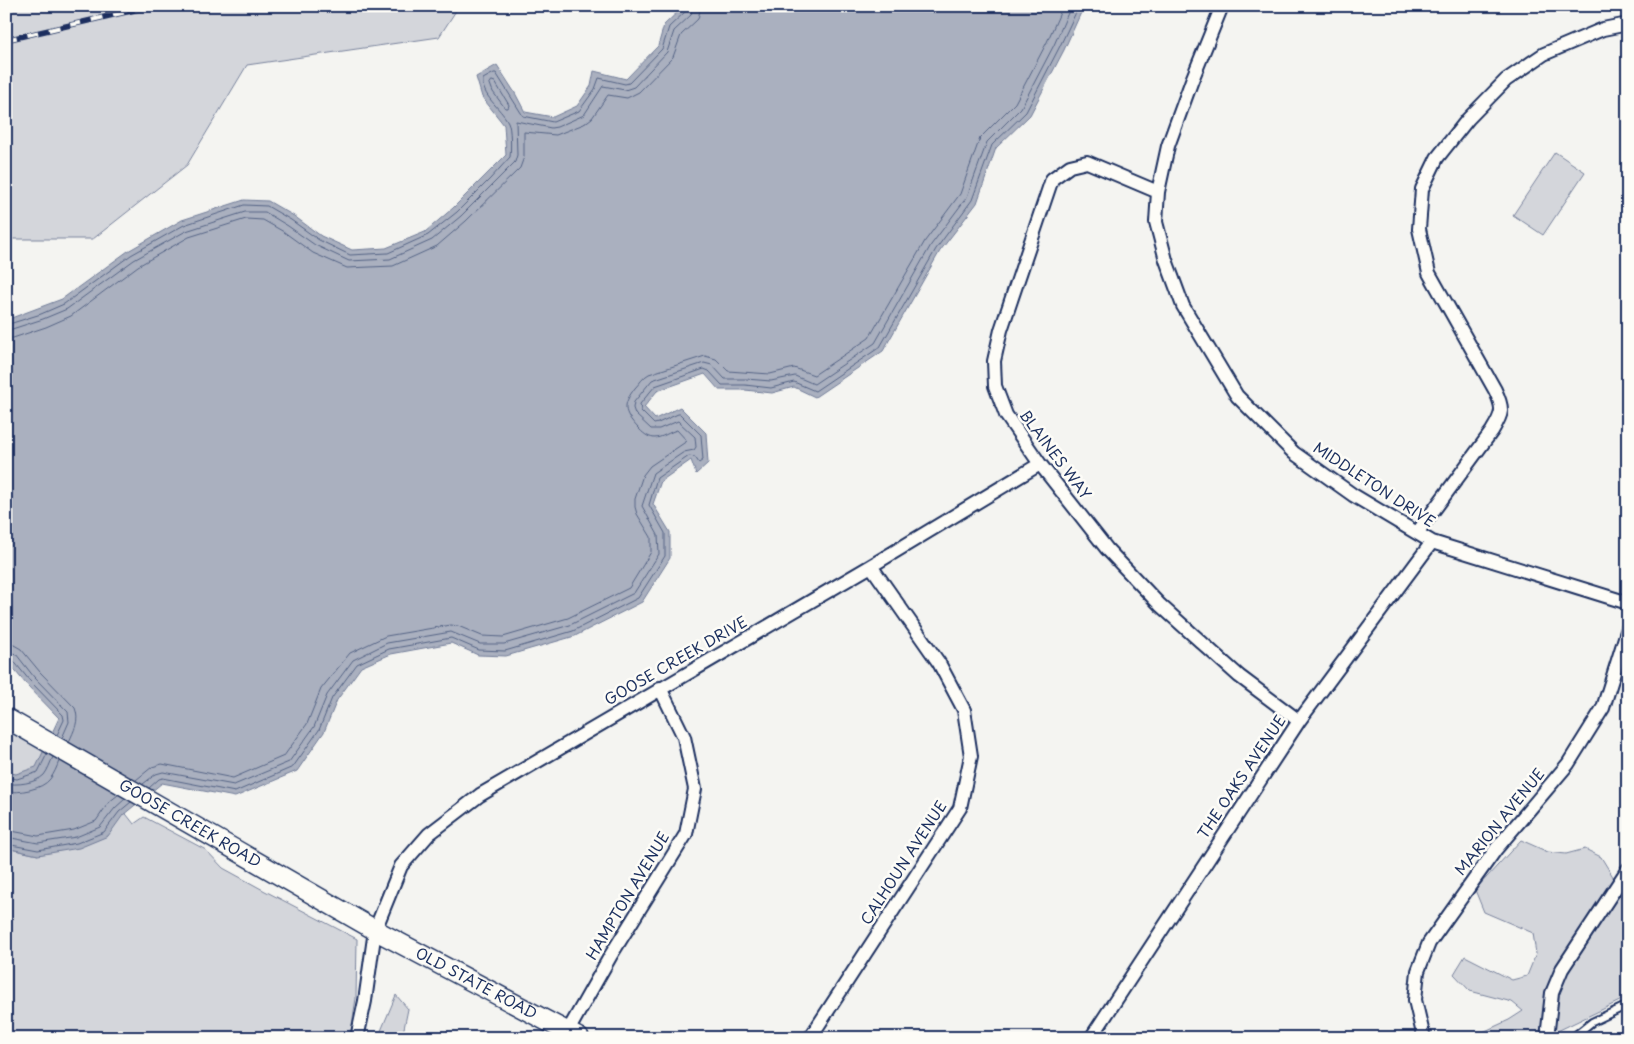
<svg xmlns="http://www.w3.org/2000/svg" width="1634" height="1044" viewBox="0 0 1634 1044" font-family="'Playpen Sans',sans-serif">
  <rect width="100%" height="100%" fill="#f4f4f1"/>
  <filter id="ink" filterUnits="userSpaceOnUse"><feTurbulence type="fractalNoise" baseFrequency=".02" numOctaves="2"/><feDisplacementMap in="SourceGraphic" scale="10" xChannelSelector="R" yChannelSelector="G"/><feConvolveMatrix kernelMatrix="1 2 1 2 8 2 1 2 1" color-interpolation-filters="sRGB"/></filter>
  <g filter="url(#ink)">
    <path fill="#d4d6db" stroke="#78829c" d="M6 6H459L439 37 247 65 187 165 93 239H6Z
      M1555 152 1585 172 1543 235 1513 215Z
      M6 718 112 796 134 824 144 817 206 850 223 868 265 891 357 939 356 998 350 1038H6V848L38 855 15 774 6 772Z
      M1521 840 1548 852 1566 854 1585 849 1601 857 1615 880 1628 879V997L1543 1038H1470L1509 1020 1523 1011 1512 1002 1470 991 1454 974 1465 956 1512 980 1527 976 1536 954 1533 933 1484 912 1475 890Z
      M396 995 408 1009 402 1038H378Z"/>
    <path fill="#aab0bf" stroke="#717c98" d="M684 6H1084L1064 50 1030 115 996 148 977 203 940 251 883 351 815 397 794 387 772 393 745 390H719L705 374 657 391 644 407 655 419 680 407 706 433 708 463 696 474 691 460 661 481 653 504 670 532V558L642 602 575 636 506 656 478 655 451 643 391 654 361 667 337 700 324 732 297 771 235 797 162 783 123 815 108 836 79 848 38 855 6 848V772L16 774 36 767 59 718 26 684 6 660V320L62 299 128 251 182 220 244 200 268 201 294 216 321 236 352 250 386 248 425 232 453 208 506 155 504 125 482 97 476 77 497 65 515 93 525 112 553 117 577 106 591 86 594 71 626 79 658 46 664 25Z"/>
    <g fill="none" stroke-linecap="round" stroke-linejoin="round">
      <path stroke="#546385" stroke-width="1" d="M492 81 495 82 509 105 508 108H505L493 92 490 84Z
        M6 325 41 314 64 304 131 255 184 225 244 205 267 206 291 220 319 240 350 255 388 253 428 235 457 212 490 179 510 157C511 149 511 128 508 122 500 107 481 96 483 79L494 73H496L523 116 553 122 579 111 595 89 599 78 625 84 629 83 662 49 669 27 686 11 687 6
        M6 331 43 319 67 309 134 260 186 231 245 212H265L288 226 315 245 349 261 390 259 432 240 461 216 515 162 517 155 516 121 551 128 557 127 584 115 603 86 625 90 634 87 667 52 674 31 691 15 693 6
        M6 338H13L46 327 71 316 138 266 189 237 246 219 263 220 284 232 313 253 347 268 393 266 437 246 466 221 520 168 524 157V132L556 135 584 124 592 118 608 95 627 98 639 92 673 57 681 35 698 19 701 6
        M6 643 14 645 21 649 40 672 75 708C80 721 74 730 69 742
        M6 651 16 654 34 677 68 712 69 722 62 738
        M6 657 12 659 30 681 63 715 64 720 57 735
        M6 777 17 779 38 772 47 754
        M136 780 152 767 162 764 233 778 284 756 307 724 321 689 350 653 386 636 451 625 458 626 482 636 503 637 568 618 629 588 651 552V537L637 514 635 507V499L643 475 650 466 687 441 677 430C669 432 662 438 654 438 647 437 643 433 638 428 623 412 622 405 635 388 640 383 643 377 649 374L705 356 716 359 728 371 770 374 794 368 814 375 869 338 925 241 960 194 980 138 1015 103 1047 42 1063 6
        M6 783C16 786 36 783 44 775 48 770 50 763 53 757
        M143 784 156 774 163 772 234 785 289 762 314 727 327 695 353 660 387 643 451 632 480 644H504L570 625 634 593 659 554 658 535 642 506 653 473 684 452 694 450 696 447 695 437 678 421 659 429H651L635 414 633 408 634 402 652 380 704 363 712 365 725 379H746L771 381 795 376 814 384 875 343 931 245 967 197 987 142 1021 108 1054 45 1071 6
        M149 788 159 779 163 778 235 792 293 767 319 730 332 698 357 664 389 649 451 638 479 650 505 651 573 631 638 598 665 556V533L649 505 657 478 689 456 695 457 699 463 703 460 701 435 680 414H678L658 423 654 424 641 411 640 404 655 386 704 369 709 371 722 385H745L771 388 794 382 815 391 880 347 936 249 972 200 992 145 1026 112 1059 48 1079 6
        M6 791C18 794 43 789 50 779 54 774 57 767 59 761
        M6 830 38 836 74 830 96 821 109 802 118 795
        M6 837 38 843 76 837 100 827 115 808 125 799
        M6 844 38 850 77 843 104 832 119 812 131 802"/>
      <g stroke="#1b2f5e" stroke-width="10">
        <path id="lane" d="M1572 1038 1592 1022 1628 1005"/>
      </g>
      <g stroke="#1b2f5e" stroke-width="16">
        <path id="street" d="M1222 6 1192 80 1168 146 1158 192 1156 222 1166 260 1183 306 1237 396 1294 453 1353 495 1432 542 1628 603
          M1158 192 1087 162 1070 166 1052 179 1001 330 994 361 995 386 1006 415 1040 464 1107 549 1160 605 1239 676 1299 721
          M1417 533 1492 431C1503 413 1504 409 1495 390L1429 273 1419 229 1422 189 1437 158 1468 119 1506 80 1544 54 1603 29 1628 24
          M568 1031 611 955 686 834 695 789 684 737 660 688
          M357 1038 365 1001 375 930 401 866 429 834 480 795 871 566 1040 464
          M810 1038 960 808 971 756 964 710 939 663 871 566
          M1091 1038 1299 721 1432 542
          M1424 1038 1415 1000 1418 971 1429 943 1496 849 1568 764 1603 708 1628 628
          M1547 1038 1552 993 1562 969 1628 869"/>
      </g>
      <g stroke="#1b2f5e" stroke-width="22">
        <g id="secondary">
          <path id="s1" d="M6 718 375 930 579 1038"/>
        </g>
      </g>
      <use href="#lane" stroke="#fdfcf7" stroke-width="6"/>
      <use href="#street" stroke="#fdfcf7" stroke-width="12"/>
      <use href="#secondary" stroke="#fdfcf7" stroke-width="19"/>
      <g stroke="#1b2f5e" stroke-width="5.5">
        <path id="rail" d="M6 40 152 6"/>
      </g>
      <use href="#rail" stroke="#fdfcf7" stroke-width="4" stroke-dasharray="11" stroke-linecap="butt"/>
    </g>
  </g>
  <g text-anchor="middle" stroke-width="5" stroke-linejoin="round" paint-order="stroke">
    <g font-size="15" fill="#1b2f5e" stroke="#fdfcf7">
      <text transform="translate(1055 455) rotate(53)" y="5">BLAINES WAY</text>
      <text transform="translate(1374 485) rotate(33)" y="5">MIDDLETON DRIVE</text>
      <text transform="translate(676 661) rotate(-30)" y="5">GOOSE CREEK DRIVE</text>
      <text transform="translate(1242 777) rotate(-56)" y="5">THE OAKS AVENUE</text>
      <text transform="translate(1500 822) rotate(-51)" y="5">MARION AVENUE</text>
      <text dy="5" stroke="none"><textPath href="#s1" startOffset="212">GOOSE CREEK ROAD</textPath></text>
      <text transform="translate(904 863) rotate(-57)" y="5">CALHOUN AVENUE</text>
      <text transform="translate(628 896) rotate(-59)" y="5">HAMPTON AVENUE</text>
      <text dy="5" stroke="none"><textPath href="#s1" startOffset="540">OLD STATE ROAD</textPath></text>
    </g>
  </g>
  <rect width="1634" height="1044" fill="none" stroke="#fdfcf7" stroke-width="25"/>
  <rect x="12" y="12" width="1609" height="1019" fill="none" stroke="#1b2f5e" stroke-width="2" filter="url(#ink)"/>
</svg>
